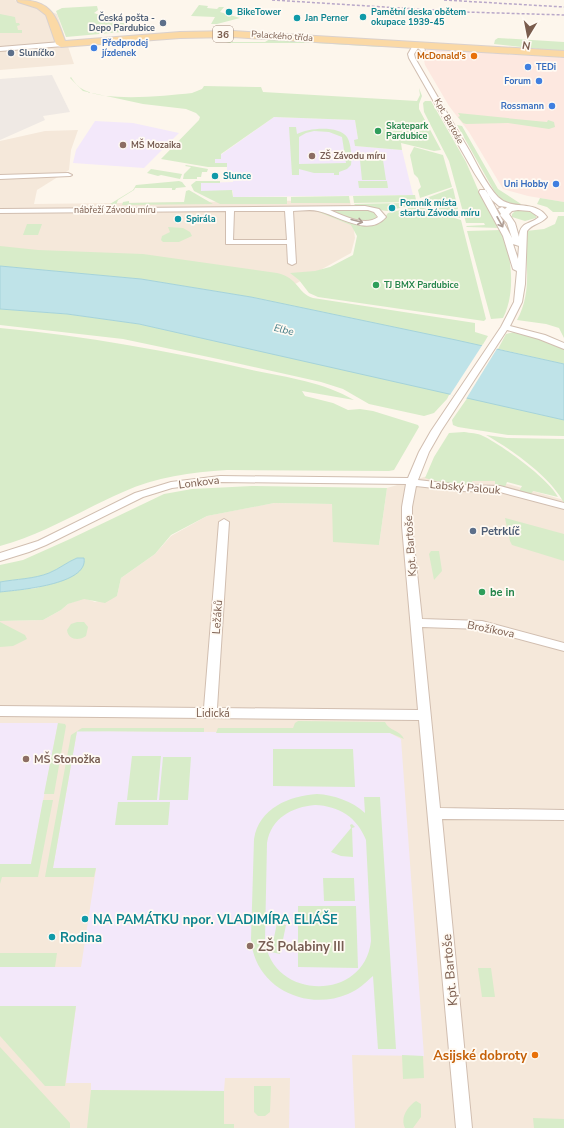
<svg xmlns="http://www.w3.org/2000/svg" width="564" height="1128" viewBox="0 0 564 1128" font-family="'Nunito Sans',sans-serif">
  <rect width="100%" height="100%" fill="#fdf6ec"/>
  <path fill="#f5e8da" d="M0 0H14L28 3 57 14 74 64 0 70Z
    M78 130 71 150 69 170 37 190 34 204 350 200 355 238 351 253 279 293 0 266V141L45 131Z
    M431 475 490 479 564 500V1128H0V621L43 620 61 610 68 604 84 598 95 602 117 596 121 578 155 554 171 536 207 516 237 510 274 503 332 504V507L379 545 387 488Z"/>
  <path fill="#fde8e0" d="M427 49 564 58V202L528 196 503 189 469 132 449 106 425 65 424 60Z"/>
  <path fill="#efe9e4" d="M52 75 70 112 43 116 45 120 0 140V79Z"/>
  <path fill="#f3e8fa" d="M274 117 355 120 358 139 355 146 402 150 413 195 233 197V191H201V183L233 182 234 174H227V163H215V159Z
    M95 121 133 123 179 133 144 168 73 163 76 150Z
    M0 723H58L31 864H0Z
    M77 731 390 733 401 739 424 1056 352 1055 355 1128H289L290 1078H225L224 1091 91 1090V1083H66L76 1006H0V967H81L96 869 53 868Z"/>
  <path fill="#d8ecc9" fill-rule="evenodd" d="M199 5 208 6 207 8 217 9 219 7H224L220 12 240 18 217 24H211L215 17 191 16Z
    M97 6 98 10 94 13 144 30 66 37 56 11 62 8Z
    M0 14 15 17 16 23H19L20 25 17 26 18 30H22V33H0Z
    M498 38 564 42V52L494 44 495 40Z
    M270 39 381 46V47L315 43H226L229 42H265Z
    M71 77C74 82 78 87 84 90 108 102 164 96 192 93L202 89 204 86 261 87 263 92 417 101 420 95 419 88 422 96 419 104V109L441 150 434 151 401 143 402 150 355 146 354 140 358 139 355 120 274 117 221 154V159H215V163H227V167H208L161 159 199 120 200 117 196 113 186 109 143 104 83 91 70 78Z
    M425 101H431L466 162 479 192 500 228 467 227 466 226 485 225 484 223H466L449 161 424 112 423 103Z
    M458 113 536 121 547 122 548 120 554 122 555 127 549 129 508 123 466 124 463 123 458 117 460 116Z
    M457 125 462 126 498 189 521 204 520 205H511L498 198Z
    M289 127H296L297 134C308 128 339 125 347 137 351 143 352 158 351 165L347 169 339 172V175H334V173H314L299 169V175H292ZM314 131 329 132 342 137 346 163 299 164V137L306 133Z
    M414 147 443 155 452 187 420 198 418 190 421 187 418 178 414 174 410 155Z
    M360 160H383L386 180H362Z
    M186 165 208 169 207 172H202L201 177H197V179H183L184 174 191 167 185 166Z
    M151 169 182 174 180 179 161 175 158 176 147 173Z
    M179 181 182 182 186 187 176 188 175 190H172V188H135L134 190 118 200 116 205 110 204 133 190 136 185Z
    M196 181H220V183H201V191L232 190 233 197H287V204H220L194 191 191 185Z
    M358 181H387L388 188H359Z
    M453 188 460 218 419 205 421 203V200Z
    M189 190 213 204 122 205 123 202 129 201V203L184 202 186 191Z
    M415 195 416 200 408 202 354 203 353 196Z
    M349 196 350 203H291V197Z
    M540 198 564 202V212H553L547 207 537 204Z
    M403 203 412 205 387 211 357 207 354 204Z
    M417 206 461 220 486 319 484 321 318 297 309 293 299 280 290 273 315 271 330 267 353 255 357 236 351 225 316 211C334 213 365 232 382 220 385 218 386 215 388 213Z
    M368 210 374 212 377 218C363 226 344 217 331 211Z
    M524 210 533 213 536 216V218L525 221 512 217V214L515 211Z
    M558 216H564V338L559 328 546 324 517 320C533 291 525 262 526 231L544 229 555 224Z
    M27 224H42L38 235H23Z
    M168 227 183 228 190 232 192 236 179 242H163L161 240 162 236 170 232Z
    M501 230C512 255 516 293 503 318L491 319 467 231Z
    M0 246 38 250 143 254 277 273C299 278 297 293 313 298L475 323V332L488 336 482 346 251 297 141 279 0 266Z
    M0 309 67 314 139 324 450 393 447 399 434 413 424 416 369 404 343 389 321 382 218 359 123 339 0 325Z
    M0 328C86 336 169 351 252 370 286 377 324 382 354 400L302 391 305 396 333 403 348 410 360 409 373 411 418 425 419 427 394 470 389 471 227 470C191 472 156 477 123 492 82 510 44 534 0 546Z
    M514 332 528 334 564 349V364L498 349 506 334Z
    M468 397 564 420V436L508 435 458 427 453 425 452 420Z
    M464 432C470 433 478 433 483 436 502 445 549 479 558 497L533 491 531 494 519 491 522 486 507 482 505 487 495 486V481H472L473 485C456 484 441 483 425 478L434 457 449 433Z
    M486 435 507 438 564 439V503C550 476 512 450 486 435Z
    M252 486 387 488 379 545 333 542 332 504 274 503 207 516 171 535 155 554 121 578 117 596 105 603 84 599 68 604 61 610 43 620 0 621V592L37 588 79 571 84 561 77 558C67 562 59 569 49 573 34 579 16 579 0 582V565L23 560 70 539 164 494 192 489Z
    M505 518 564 534V561L512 545 510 541Z
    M431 551H439L442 571 434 580 429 554Z
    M0 622 25 635 27 639 13 646 0 647Z
    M77 622H84L88 627 86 636C79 641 68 640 67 630L71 624Z
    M298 721 385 722C389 731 400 730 404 739L390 733H216L218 728H293L295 723Z
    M58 723 65 724 66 726 54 794H44Z
    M82 728H204V732L77 731 53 868H96L94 877H45L71 735Z
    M273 749H353L355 787 273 786Z
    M132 756H161L157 800H127Z
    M163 757H191L188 800H159Z
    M317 794C334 795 352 801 365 813L364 797H380L396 1049H378L373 976C365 983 358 990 348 994 306 1012 254 987 251 939L254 839C259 808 289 796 317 794ZM315 805C339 806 357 817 366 840L371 941C364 1003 271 1000 265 940L267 843C271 818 292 807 315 805Z
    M43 800H53L38 877H2L0 884V864H31Z
    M118 802H170L168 825H115Z
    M352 824 355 827 352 828 353 857 341 856 331 852 351 828 350 825Z
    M323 878H354L355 901H324Z
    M298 906H356L358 968 298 967Z
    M277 923 286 925 280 954 271 952Z
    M0 953H57L55 967H0Z
    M478 968H491L495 997H482Z
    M0 1006H76L65 1086H45L0 1036Z
    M0 1047 70 1123V1128H0Z
    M402 1055 423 1056 424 1078 403 1079Z
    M254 1086H271L270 1112 265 1116H258L254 1112Z
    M91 1090 224 1091V1124H234V1128H87Z
    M416 1101 421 1104V1117L413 1128H405C400 1118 407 1107 416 1101Z
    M533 1118 564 1119V1128H534Z"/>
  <path fill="#bfe3e8" stroke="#a5d3da" d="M0 266 141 279 251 297 456 340 564 364V420L139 324 67 314 0 309Z
    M77 558H84C89 585 17 590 0 592V582C16 579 34 579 49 573 59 569 67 562 77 558Z"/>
  <path fill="#fdf6ec" d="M483 344 498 347 466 399 450 395Z"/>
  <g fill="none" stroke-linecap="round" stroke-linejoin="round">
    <g stroke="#d1beb0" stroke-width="2">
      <path id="minor" d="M417 44H421L425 50 422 52 418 48 414 54 415 58C433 89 451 120 469 150 478 166 486 184 498 197 512 211 535 199 547 217 541 224 532 224 527 231L525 284 522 302 510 326 545 335 564 343V349L539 339 507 330 441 431 429 452 418 480 461 485 500 486 564 503V509L500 492 461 491 416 486 412 507V526L422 619 482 621 564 643V651L482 629 422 627 440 808 564 810V820L442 819 472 1128H456L419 720 0 716V706L204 708 219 522 224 519 229 522 217 708 418 710 402 526V507L406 484 220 482 172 488 143 497 46 545 29 552 0 561V553L38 541 135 493 171 482 220 476 408 478 419 452 431 431 501 327 514 302 517 271 513 269 503 236 479 192 480 190H486L512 238 507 223 500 215 501 214 498 209 502 207 505 209 507 207 499 206 492 200 475 174 409 58 408 54 412 47ZM518 210 530 211 539 217C530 225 520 221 519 237L515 223 509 214 512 211ZM513 244 519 246 518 259Z
        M68 173 72 175 70 176 0 179V175Z
        M365 206 379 209 386 217C368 238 338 215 318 211 310 209 301 211 293 211L296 263 292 265 288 263 287 244H226V211L0 213V209ZM330 210H368L374 212 378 217C366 227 343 216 330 210ZM234 211H285L287 240H233Z"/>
    </g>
    <g stroke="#d1beb0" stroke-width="2">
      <path id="tertiary" d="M61 42 65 44 64 46 0 51V47Z"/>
    </g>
    <g stroke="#dad1cd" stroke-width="2">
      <path id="primary" d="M17 0C49 0 55 12 65 41L180 32 233 31 564 51V57L233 37 180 38 61 47 56 44 46 15 37 8 18 2Z"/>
    </g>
    <use href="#minor" fill="#fff" fill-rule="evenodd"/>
    <use href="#tertiary" fill="#fff" fill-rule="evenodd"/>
    <use href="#primary" fill="#fbd9a5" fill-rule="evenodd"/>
    <path stroke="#b9a8c9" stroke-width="1.5" stroke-dasharray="3 2" stroke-linecap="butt" d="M272 0 465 12 564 15
      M444 0 564 7"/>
  </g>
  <defs><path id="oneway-shaft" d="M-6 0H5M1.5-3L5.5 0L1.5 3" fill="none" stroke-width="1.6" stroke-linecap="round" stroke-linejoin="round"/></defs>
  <g stroke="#af9d94">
    <use href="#oneway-shaft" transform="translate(357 221) rotate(14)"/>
    <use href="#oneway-shaft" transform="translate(500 222) rotate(61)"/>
  </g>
  <g fill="#0f9aa8" stroke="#fffaf3" stroke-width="1.5">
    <circle cx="229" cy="12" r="4"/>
    <circle cx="363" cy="17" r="4"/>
    <circle cx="297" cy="18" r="4"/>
    <circle cx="215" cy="176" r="4"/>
    <circle cx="392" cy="208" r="4"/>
    <circle cx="178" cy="219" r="4"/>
    <circle cx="85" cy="919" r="4"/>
    <circle cx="52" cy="937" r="4"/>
  </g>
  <g fill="#5c6f8a" stroke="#fffaf3" stroke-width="1.5">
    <circle cx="163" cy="23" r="4"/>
    <circle cx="11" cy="53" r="4"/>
    <circle cx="473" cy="531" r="4"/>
  </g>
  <g fill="#3f7fe0" stroke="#fffaf3" stroke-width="1.5">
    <circle cx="94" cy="48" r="4"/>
    <circle cx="528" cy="67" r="4"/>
    <circle cx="539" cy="81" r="4"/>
    <circle cx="552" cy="106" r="4"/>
    <circle cx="556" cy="184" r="4"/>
  </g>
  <g fill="#e8710a" stroke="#fffaf3" stroke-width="1.5">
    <circle cx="474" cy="56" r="4"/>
    <circle cx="535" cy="1055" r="4"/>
  </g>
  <g fill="#2e9e5b" stroke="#fffaf3" stroke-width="1.5">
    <circle cx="378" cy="131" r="4"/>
    <circle cx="376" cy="285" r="4"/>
    <circle cx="482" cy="592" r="4"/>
  </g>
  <g fill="#8d6e63" stroke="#fffaf3" stroke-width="1.5">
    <circle cx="123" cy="145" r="4"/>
    <circle cx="312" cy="156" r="4"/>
    <circle cx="26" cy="759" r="4"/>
    <circle cx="250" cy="946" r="4"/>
  </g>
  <g text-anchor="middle" stroke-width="3.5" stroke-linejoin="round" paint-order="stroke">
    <g font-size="9" font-weight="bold" fill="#0d838f" stroke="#fffaf3" text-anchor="start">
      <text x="237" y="15">BikeTower</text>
      <text x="371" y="15">Pamětní deska obětem<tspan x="371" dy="10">okupace 1939-45</tspan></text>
      <text x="305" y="21">Jan Perner</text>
      <text x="223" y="179">Slunce</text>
      <text x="400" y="206">Pomník místa<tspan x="400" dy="10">startu Závodu míru</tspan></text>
      <text x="186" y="222">Spirála</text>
    </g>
    <g font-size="9" font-weight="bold" fill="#4e5e75" stroke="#fffaf3" text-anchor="end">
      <text x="155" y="21">Česká pošta -<tspan x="155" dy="10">Depo Pardubice</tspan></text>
      <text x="19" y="56" text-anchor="start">Sluníčko</text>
    </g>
    <g font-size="9" fill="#7a5c4d" stroke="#fffaf3">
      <text transform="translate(282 36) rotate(4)" y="3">Palackého třída</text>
      <text transform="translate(449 121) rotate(61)" y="3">Kpt. Bartoše</text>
      <text x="115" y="213">nábřeží Závodu míru</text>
    </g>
    <g font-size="9" font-weight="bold" fill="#366cbe" stroke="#fffaf3" text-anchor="end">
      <text x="102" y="46" text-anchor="start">Předprodej<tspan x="102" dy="10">jízdenek</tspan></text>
      <text x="536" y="70" text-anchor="start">TEDi</text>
      <text x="531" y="84">Forum</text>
      <text x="544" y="109">Rossmann</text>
      <text x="548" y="187">Uni Hobby</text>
    </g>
    <g font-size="9" font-weight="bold" fill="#c56008" stroke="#fffaf3" text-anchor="end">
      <text x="466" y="59">McDonald's</text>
    </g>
    <g font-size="9" font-weight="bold" fill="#27864d" stroke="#fffaf3" text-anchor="start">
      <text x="386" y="129">Skatepark<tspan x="386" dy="10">Pardubice</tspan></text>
      <text x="384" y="288">TJ BMX Pardubice</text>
    </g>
    <g font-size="9" font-weight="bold" fill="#785e54" stroke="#fffaf3" text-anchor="start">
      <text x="131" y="148">MŠ Mozaika</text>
      <text x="320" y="159">ZŠ Závodu míru</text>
    </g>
    <rect fill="#fffaf3" stroke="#a28b7f" stroke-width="1" x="213" y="26" width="20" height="16" rx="3"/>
    <g font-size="10" font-weight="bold" fill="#7a5c4d">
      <text x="223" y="38">36</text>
    </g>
    <g font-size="10" font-style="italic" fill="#437c86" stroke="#fffaf3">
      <text transform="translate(284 329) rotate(12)" y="4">Elbe</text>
    </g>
    <g font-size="11" fill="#7a5c4d" stroke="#fffaf3">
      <text transform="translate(199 482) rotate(-7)" y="4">Lonkova</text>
      <text transform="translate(465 487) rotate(5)" y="4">Labský Palouk</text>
      <text transform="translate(410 546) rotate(-94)" y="4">Kpt. Bartoše</text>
      <text transform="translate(217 617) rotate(-86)" y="4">Ležáků</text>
      <text transform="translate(491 629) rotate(11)" y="4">Brožíkova</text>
      <text x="213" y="717">Lidická</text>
    </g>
    <g font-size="11" font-weight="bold" fill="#4e5e75" stroke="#fffaf3" text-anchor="start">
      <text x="481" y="535">Petrklíč</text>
    </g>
    <g font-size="11" font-weight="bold" fill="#27864d" stroke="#fffaf3" text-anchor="start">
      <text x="490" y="596">be in</text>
    </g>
    <g font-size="11" font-weight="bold" fill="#785e54" stroke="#fffaf3" text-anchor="start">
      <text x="34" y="763">MŠ Stonožka</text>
    </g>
    <g font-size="13" font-weight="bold" fill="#0d838f" stroke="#fffaf3" text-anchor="start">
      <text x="93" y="924">NA PAMÁTKU npor. VLADIMÍRA ELIÁŠE</text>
      <text x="60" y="942">Rodina</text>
    </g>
    <g font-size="13" font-weight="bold" fill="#785e54" stroke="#fffaf3" text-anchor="start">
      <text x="258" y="951">ZŠ Polabiny III</text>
    </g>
    <g font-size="13" fill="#7a5c4d" stroke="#fffaf3">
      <text transform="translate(449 970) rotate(-95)" y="5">Kpt. Bartoše</text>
    </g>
    <g font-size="13" font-weight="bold" fill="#c56008" stroke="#fffaf3" text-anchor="end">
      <text x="527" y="1060">Asijské dobroty</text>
    </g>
  </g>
  <g transform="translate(528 36) rotate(190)" stroke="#fffaf3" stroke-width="3" paint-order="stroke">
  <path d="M0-3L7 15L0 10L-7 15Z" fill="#7a5c4d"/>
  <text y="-6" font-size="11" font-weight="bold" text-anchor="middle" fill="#7a5c4d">N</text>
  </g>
</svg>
